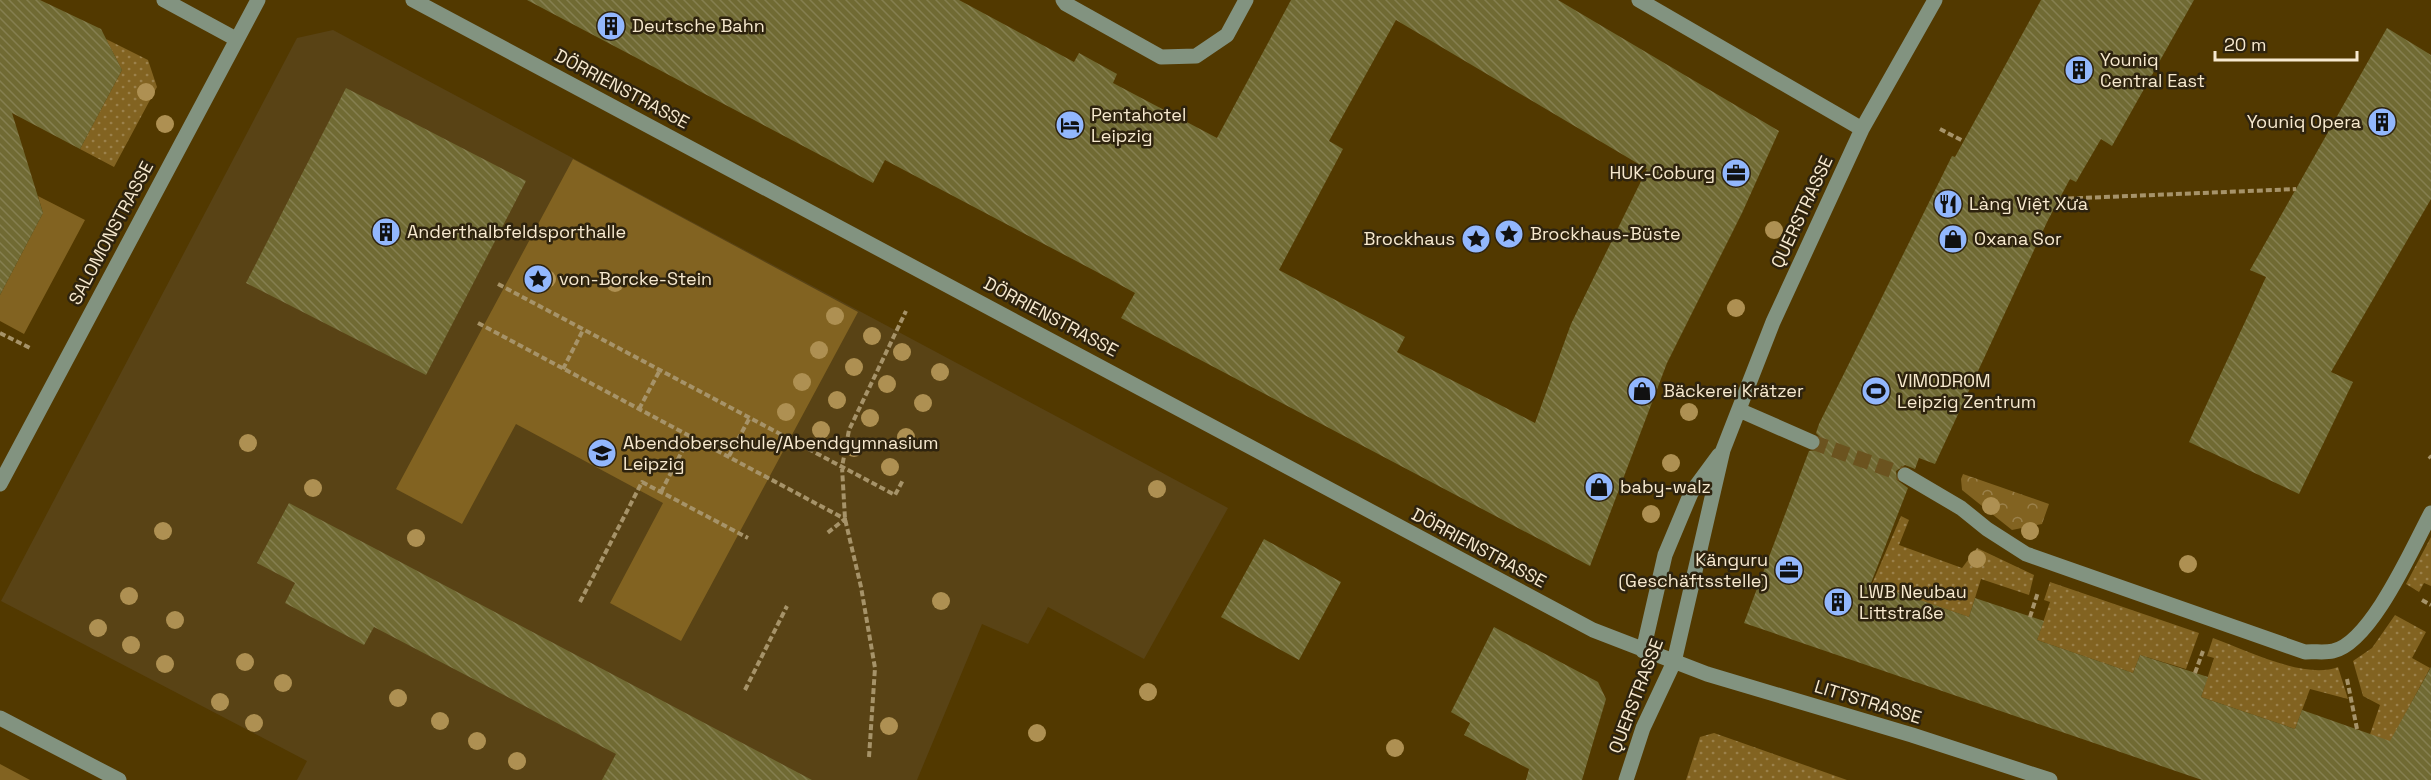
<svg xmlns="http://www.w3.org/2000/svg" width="2431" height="780" viewBox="0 0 2431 780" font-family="'Space Grotesk',sans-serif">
  <defs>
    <pattern id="grass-dots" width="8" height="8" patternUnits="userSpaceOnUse" patternTransform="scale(1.5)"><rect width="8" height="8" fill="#826321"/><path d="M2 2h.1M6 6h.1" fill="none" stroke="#9b814b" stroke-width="1.8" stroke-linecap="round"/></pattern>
    <pattern id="park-crowns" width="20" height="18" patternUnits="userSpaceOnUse" patternTransform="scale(1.5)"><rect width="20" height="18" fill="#826321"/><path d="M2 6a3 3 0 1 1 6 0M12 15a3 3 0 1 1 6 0" fill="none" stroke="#9b814b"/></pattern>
    <pattern id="building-back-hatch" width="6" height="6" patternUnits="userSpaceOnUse" patternTransform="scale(1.5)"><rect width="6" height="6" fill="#706a33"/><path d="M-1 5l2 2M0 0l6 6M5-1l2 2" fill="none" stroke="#857f50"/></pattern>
  </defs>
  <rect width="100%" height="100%" fill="#523900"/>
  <path fill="#594315" d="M333 30 1228 508 1144 659 1048 607 1028 644 982 624 917 780H297L307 761 1 601 297 38Z"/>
  <path fill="url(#grass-dots)" d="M106 39 148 60 157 87 114 167 80 149 122 70Z
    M1901 516 1909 520 1899 545 1962 568 1977 548 2034 575 2029 595 1981 579 1969 617 1872 584Z
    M2431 537V586L2424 583 2419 592 2406 584Z
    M2050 582 2199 633 2186 669 2140 655 2133 673 2037 640 2050 602 2044 600Z
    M2395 615 2426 632 2412 658 2430 668 2381 759 2364 752 2380 705 2363 696 2353 661 2372 648Z
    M2213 638C2246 650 2305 680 2338 667L2348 699 2310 689 2295 729 2201 697 2214 658 2207 656Z
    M1714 733 1847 780H1686L1700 737Z"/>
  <path fill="url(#park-crowns)" d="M1963 474 2049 504 2042 524 2012 530 1962 490 1961 479Z"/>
  <path fill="#826321" d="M573 159 858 312 681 641 610 603 663 503 516 424 462 524 396 489Z
    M38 196 85 220 24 334 0 321V295L43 213Z
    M0 764 30 780H0Z"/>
  <path fill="url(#building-back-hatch)" fill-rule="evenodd" d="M0 0H40L101 29 122 70 80 149 12 113 43 213 0 295Z
    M527 0H959L1074 62 1079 53 1117 74 1113 83 1217 138 1291 0H1558L1779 131 1742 213 1667 363 1590 566 1121 318 1135 293 1097 272 885 160 873 183ZM1396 20 1647 169 1571 324 1535 423 1397 352 1405 337 1279 270 1343 149 1329 141Z
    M2041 0H2194L2112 146 2101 139 2076 182 2070 179 2048 220 1935 464 1919 458 1915 469 1905 465 1896 471 1897 480 1908 488 1871 583 1969 617 1975 598 2044 621 2037 640 2133 673 2140 655 2208 677 2201 697 2295 729 2302 710 2390 741 2431 667V780H2202L1744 623 1809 451 1817 450 1821 445 1820 437 1816 433 1819 424 1952 156 1955 157Z
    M2387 28 2431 55V199L2331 372 2353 382 2299 494 2189 442 2266 277 2250 270Z
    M346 88 526 181 426 375 246 283Z
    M289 503 812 780H602L616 754 374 627 364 645 285 603 295 583 257 563Z
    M1264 539 1341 582 1299 660 1221 617Z
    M1494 627 1598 682 1606 699 1582 780H1526L1529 769 1464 735 1470 723 1451 712Z"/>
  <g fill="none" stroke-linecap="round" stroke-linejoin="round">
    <path stroke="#6b531f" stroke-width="15" stroke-dasharray="15 8" stroke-linecap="butt" d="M1812 442 1905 475"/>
    <path stroke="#a69369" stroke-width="4" stroke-dasharray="6 3" stroke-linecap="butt" d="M1940 129 1963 141
      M2059 199 2296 189
      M498 284 895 495 903 480
      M478 323 845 519 826 534
      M0 333 30 348
      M563 369 583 330
      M639 409 660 370
      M729 456 749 419
      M2429 456 2431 458
      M661 492 690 436
      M2422 600 2431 605
      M580 602 642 482 748 538
      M2030 617 2038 592
      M2195 673 2203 651
      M2347 679 2357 729
      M745 690 787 606
      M869 757 875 668 861 587 845 519 842 467 849 430 906 311"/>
    <path stroke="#829380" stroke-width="15" d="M164 0 236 39
      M413 0 1593 630 1707 674 1912 735 2050 780
      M1063 0 1066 4 1161 57 1196 56 1227 35 1246 0
      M1639 0 1862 129
      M1739 410 1812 442
      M1905 475 1961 508 1987 529 2026 554 2305 652C2314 651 2324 653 2333 651 2371 643 2413 547 2431 513
      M0 484 258 0
      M1643 651 1665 555 1691 493 1719 455
      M0 718 119 780
      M1626 780 1643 728 1674 662 1723 450 1773 322 1862 129 1935 0"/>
  </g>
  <g fill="#ae9052">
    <circle cx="146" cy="92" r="9"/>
    <circle cx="165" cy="124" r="9"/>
    <circle cx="1774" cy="230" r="9"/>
    <circle cx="547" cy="279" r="9"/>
    <circle cx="615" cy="283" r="9"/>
    <circle cx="1736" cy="308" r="9"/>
    <circle cx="835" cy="316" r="9"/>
    <circle cx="872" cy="336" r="9"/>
    <circle cx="819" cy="350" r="9"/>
    <circle cx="902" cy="352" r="9"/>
    <circle cx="854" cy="367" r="9"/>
    <circle cx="940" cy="372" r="9"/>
    <circle cx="802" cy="382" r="9"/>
    <circle cx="887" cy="384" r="9"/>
    <circle cx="837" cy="400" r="9"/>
    <circle cx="923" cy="403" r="9"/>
    <circle cx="786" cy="412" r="9"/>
    <circle cx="1689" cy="412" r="9"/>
    <circle cx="870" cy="418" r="9"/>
    <circle cx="821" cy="430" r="9"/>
    <circle cx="906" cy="437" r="9"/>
    <circle cx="248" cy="443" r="9"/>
    <circle cx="854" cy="448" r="9"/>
    <circle cx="1671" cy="463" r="9"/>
    <circle cx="890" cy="467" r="9"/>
    <circle cx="313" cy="488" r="9"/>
    <circle cx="1157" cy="489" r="9"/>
    <circle cx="1991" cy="506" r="9"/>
    <circle cx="1651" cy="514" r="9"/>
    <circle cx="163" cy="531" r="9"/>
    <circle cx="2030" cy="531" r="9"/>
    <circle cx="416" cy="538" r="9"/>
    <circle cx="1977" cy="559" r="9"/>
    <circle cx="2188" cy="564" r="9"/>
    <circle cx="129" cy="596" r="9"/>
    <circle cx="941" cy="601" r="9"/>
    <circle cx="175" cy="620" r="9"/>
    <circle cx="98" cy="628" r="9"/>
    <circle cx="131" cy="645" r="9"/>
    <circle cx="245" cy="662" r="9"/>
    <circle cx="165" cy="664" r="9"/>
    <circle cx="283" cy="683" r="9"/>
    <circle cx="1148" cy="692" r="9"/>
    <circle cx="398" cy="698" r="9"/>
    <circle cx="220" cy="702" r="9"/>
    <circle cx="440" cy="721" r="9"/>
    <circle cx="254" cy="723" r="9"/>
    <circle cx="889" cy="726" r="9"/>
    <circle cx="1037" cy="733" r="9"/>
    <circle cx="477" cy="741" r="9"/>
    <circle cx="1395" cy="748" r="9"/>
    <circle cx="517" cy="761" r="9"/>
  </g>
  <defs>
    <g id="building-disc" transform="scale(1.5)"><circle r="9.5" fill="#92b7fd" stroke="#2e230e"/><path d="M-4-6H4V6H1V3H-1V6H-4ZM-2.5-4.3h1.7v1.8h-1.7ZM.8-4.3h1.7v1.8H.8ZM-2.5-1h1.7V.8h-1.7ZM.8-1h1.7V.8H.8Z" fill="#111"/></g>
    <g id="hotel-disc" transform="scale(1.5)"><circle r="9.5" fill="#92b7fd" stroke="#2e230e"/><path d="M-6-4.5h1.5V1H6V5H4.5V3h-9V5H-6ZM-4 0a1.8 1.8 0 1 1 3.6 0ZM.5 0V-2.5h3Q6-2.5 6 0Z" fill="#111"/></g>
    <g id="office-disc" transform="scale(1.5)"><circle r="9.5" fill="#92b7fd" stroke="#2e230e"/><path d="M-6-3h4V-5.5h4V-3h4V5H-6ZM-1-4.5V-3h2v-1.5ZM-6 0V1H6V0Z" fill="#111"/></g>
    <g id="restaurant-disc" transform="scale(1.5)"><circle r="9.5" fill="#92b7fd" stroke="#2e230e"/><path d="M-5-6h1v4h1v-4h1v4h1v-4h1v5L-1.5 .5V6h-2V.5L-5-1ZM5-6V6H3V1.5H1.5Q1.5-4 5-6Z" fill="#111"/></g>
    <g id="sight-disc" transform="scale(1.5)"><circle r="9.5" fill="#92b7fd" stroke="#2e230e"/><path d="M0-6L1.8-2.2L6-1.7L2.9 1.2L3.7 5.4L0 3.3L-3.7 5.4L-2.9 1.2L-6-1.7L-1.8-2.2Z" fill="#111"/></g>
    <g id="shop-disc" transform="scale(1.5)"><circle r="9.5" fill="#92b7fd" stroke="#2e230e"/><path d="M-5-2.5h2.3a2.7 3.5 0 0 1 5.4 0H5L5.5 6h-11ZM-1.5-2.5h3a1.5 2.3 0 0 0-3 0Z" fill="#111"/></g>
    <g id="stadium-disc" transform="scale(1.5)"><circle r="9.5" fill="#92b7fd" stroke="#2e230e"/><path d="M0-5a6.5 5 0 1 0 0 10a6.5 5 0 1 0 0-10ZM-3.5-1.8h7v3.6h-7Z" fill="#111"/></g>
    <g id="school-disc" transform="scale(1.5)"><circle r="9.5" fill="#92b7fd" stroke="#2e230e"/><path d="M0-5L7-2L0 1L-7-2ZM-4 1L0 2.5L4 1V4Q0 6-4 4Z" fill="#111"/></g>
  </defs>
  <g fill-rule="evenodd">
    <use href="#building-disc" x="611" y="26"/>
    <use href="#building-disc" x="2079" y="70"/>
    <use href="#building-disc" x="2382" y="122"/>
    <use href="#hotel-disc" x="1070" y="125"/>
    <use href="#office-disc" x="1736" y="173"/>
    <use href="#restaurant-disc" x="1948" y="204"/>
    <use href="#building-disc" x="386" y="232"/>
    <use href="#sight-disc" x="1509" y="234"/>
    <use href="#sight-disc" x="1476" y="239"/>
    <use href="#shop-disc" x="1953" y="239"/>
    <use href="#sight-disc" x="538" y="279"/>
    <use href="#shop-disc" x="1642" y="391"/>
    <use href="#stadium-disc" x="1876" y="391"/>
    <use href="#school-disc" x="602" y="453"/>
    <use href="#shop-disc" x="1599" y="487"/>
    <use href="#office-disc" x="1789" y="570"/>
    <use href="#building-disc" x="1838" y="602"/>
  </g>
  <g text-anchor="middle" stroke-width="5" stroke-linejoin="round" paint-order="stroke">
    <g font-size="18" fill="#f7e9cf" stroke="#2e230e" text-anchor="start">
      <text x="632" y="32">Deutsche Bahn</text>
      <text x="2100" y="66">Youniq<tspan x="2100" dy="21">Central East</tspan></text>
      <text x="1091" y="121">Pentahotel<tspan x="1091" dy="21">Leipzig</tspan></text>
      <text x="2361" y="128" text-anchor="end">Youniq Opera</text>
      <text x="1715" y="179" text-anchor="end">HUK-Coburg</text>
      <text x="1969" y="210">Làng Việt Xưa</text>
      <text x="407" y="238">Anderthalbfeldsporthalle</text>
      <text x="1530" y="240">Brockhaus-Büste</text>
      <text x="1455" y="245" text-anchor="end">Brockhaus</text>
      <text x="1974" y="245">Oxana Sor</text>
      <text x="559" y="285">von-Borcke-Stein</text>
      <text x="1897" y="387">VIMODROM<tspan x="1897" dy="21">Leipzig Zentrum</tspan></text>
      <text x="1663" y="397">Bäckerei Krätzer</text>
      <text x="623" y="449">Abendoberschule/Abendgymnasium<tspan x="623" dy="21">Leipzig</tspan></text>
      <text x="1620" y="493">baby-walz</text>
      <text x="1768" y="566" text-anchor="end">Känguru<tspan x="1768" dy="21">(Geschäftsstelle)</tspan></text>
      <text x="1859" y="598">LWB Neubau<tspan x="1859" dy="21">Littstraße</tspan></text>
    </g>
    <g font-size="18" fill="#f7e9cf" stroke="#2e230e">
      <text transform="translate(622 89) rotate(28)" y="6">DÖRRIENSTRASSE</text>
      <text transform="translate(1802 212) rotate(-65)" y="6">QUERSTRASSE</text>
      <text transform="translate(111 233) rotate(-62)" y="6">SALOMONSTRASSE</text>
      <text transform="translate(1051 317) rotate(28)" y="6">DÖRRIENSTRASSE</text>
      <text transform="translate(1479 548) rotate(28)" y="6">DÖRRIENSTRASSE</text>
      <text transform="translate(1636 696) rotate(-69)" y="6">QUERSTRASSE</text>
      <text transform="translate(1868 702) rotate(17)" y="6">LITTSTRASSE</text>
    </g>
  </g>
  <path d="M2215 51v9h142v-9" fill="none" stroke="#f7e9cf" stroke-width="3"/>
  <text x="2224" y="51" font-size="18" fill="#f7e9cf" stroke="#2e230e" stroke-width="4.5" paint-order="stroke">20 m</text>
</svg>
